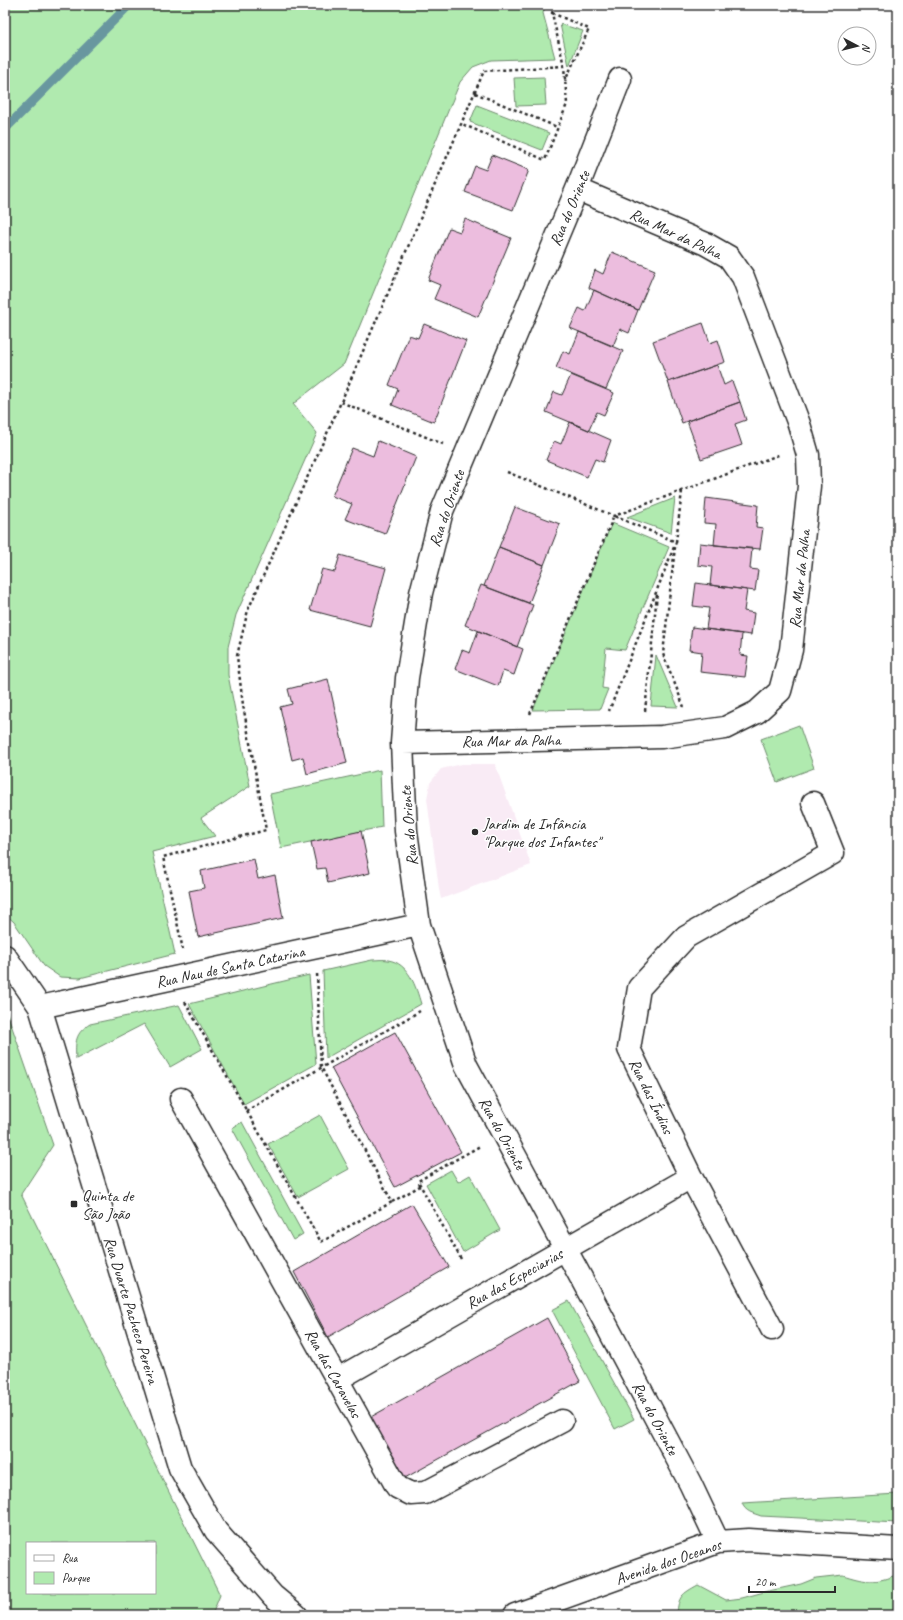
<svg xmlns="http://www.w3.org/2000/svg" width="903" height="1620" viewBox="0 0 903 1620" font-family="Caveat,sans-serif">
  <rect width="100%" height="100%" fill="#fff"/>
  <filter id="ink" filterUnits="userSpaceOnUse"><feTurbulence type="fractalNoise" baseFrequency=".025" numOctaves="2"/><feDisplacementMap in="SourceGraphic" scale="8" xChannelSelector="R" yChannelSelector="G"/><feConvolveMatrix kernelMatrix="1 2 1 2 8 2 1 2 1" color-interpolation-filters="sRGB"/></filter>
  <g filter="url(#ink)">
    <path fill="#f9ebf5" d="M462 764H495L531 865 441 899 439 889 427 799 430 783 441 769Z"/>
    <path fill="#b0eaaf" stroke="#6e8a6d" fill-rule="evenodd" d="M5 5H546L543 13 555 58 491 60 473 67 460 82 344 364 293 404 317 433 236 615 228 647V675L250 786 201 818 215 836 152 852 175 954 80 978 60 977 44 966 14 922 5 914Z
      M560 24 583 31 569 66Z
      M544 77 546 105 516 106 514 78Z
      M477 105 549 133 542 150 470 122Z
      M675 498 671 533 627 517Z
      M612 523 669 547 625 650 606 648 602 688 608 689 600 709 533 710Z
      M656 655 678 707 651 706Z
      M799 725 814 768 777 782 761 739Z
      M380 770 382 827 281 848 270 794Z
      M372 960C377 960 383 959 388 960 409 963 416 987 421 1004L326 1058 323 971Z
      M309 975 316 1064 244 1104 189 1004Z
      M179 1005 202 1049 170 1067 144 1024 76 1059C75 1042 75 1033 90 1024Z
      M5 1007 53 1145 21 1194 220 1595 212 1615H5ZM27 1543H155V1593H27Z
      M320 1115 349 1169 298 1197 268 1144Z
      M242 1122 303 1234 293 1240 232 1128Z
      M451 1170 458 1182 470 1175 500 1230 463 1252 426 1184Z
      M569 1301 634 1419 615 1429 552 1310Z
      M898 1494V1523L761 1516C753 1513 745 1512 742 1503Z
      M843 1575C862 1581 874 1584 893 1576L898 1578V1615H677C678 1596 682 1594 698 1585L726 1600 742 1598 764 1592 801 1584 816 1578Z"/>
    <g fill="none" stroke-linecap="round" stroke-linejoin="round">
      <path stroke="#67979f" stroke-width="9" d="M5 129 129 5"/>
    </g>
    <path fill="#ecbdde" stroke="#2b2b2b" d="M492 155 529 170 513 210 465 192 475 166 486 170Z
      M465 219 511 238 478 317 434 299 440 285 428 280 449 228 460 232Z
      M612 252 655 270 638 310 589 288 595 270 603 274Z
      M594 290 638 310 629 333 620 329 613 346 570 328 579 308 585 311Z
      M703 323 710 343 718 340 725 362 668 382 653 341Z
      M424 324 466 341 434 422 392 405 398 389 389 385 409 335 418 338Z
      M579 332 623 351 606 389 556 368 563 351 570 354Z
      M717 365 724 385 732 381 740 402 682 423 668 382Z
      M571 375 614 393 604 415 597 412 589 430 546 412 554 392 562 395Z
      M740 402 746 420 735 424 742 445 701 459 687 421Z
      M570 422 611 440 603 462 595 459 587 477 546 460 554 441 561 444Z
      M378 441 416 457 385 534 345 519 352 504 332 496 352 448 373 456Z
      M706 498 758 505 756 527 763 528 760 549 714 545 716 524 704 523Z
      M515 507 560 524 544 565 499 547Z
      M700 543 752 549 750 569 758 570 755 591 710 585 712 567 698 565Z
      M499 547 544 565 529 603 484 586Z
      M340 555 386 568 370 626 310 610 322 569 335 572Z
      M696 583 747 590 744 611 754 613 751 635 706 629 709 608 693 606Z
      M481 585 533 605 517 647 465 625Z
      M692 627 742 634 740 655 748 656 745 677 700 672 702 652 689 650Z
      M478 631 523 649 514 675 503 671 498 686 455 669 462 650 470 653Z
      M328 679 347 763 307 774 303 757 292 760 280 707 292 704 288 689Z
      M361 831 370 873 328 883 325 868 317 869 311 842Z
      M254 859 258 879 275 875 283 918 198 937 189 891 204 888 201 871Z
      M395 1032 461 1152 395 1187 331 1068Z
      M412 1204 449 1267 328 1337 294 1272Z
      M547 1318 580 1381 403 1479 369 1418Z"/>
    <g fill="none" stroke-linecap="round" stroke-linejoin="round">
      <g stroke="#2b2b2b" stroke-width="25">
        <path id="minor" d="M620 79 577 189 442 511 421 593 407 678 402 743 406 831 419 925 466 1065 599 1311 690 1483 718 1542
          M402 743 662 737 725 728 757 712 780 691 791 650 809 486 808 455 799 424 743 277 729 257 706 244 577 189
          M5 956 40 1007 180 1468 216 1531 273 1596 296 1615
          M40 1007 419 925
          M181 1099 397 1487 411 1494 425 1493 562 1421
          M772 1329 691 1177 629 1049 639 988 686 937 833 853 813 803
          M338 1379 691 1177
          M515 1615 718 1542 749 1540 898 1549"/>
      </g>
      <path stroke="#2b2b2b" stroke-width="2.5" stroke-dasharray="3 3" stroke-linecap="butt" d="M554 5 552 13 564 66
        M552 13 589 29 565 81
        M475 93 557 127
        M341 402 443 444
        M507 472 614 516 781 454
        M676 542 682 491
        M675 547 663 654 684 707
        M645 711 657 594
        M530 714 614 516 676 542 609 711
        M183 950 163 857 266 830 243 705 237 656 248 610 341 402 484 71 564 66 567 104 545 160 462 124
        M185 1002 321 1242 392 1202 321 1067 317 973
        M246 1111 420 1011
        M392 1202 420 1186
        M461 1259 418 1181 480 1146"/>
      <use href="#minor" stroke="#fff" stroke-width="22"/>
    </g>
  </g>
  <g fill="#2b2b2b" stroke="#fff" stroke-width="1.5">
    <circle cx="475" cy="832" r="4"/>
    <rect x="70" y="1200" width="8" height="8" rx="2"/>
  </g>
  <g text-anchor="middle" stroke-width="3" stroke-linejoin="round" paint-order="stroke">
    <g font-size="16" fill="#2b2b2b" stroke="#fff">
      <text transform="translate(569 208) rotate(-67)" y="6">Rua do Oriente</text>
      <text transform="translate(676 233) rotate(25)" y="6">Rua Mar da Palha</text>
      <text transform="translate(446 508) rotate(-71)" y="6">Rua do Oriente</text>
      <text transform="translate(799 579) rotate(-84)" y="6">Rua Mar da Palha</text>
      <text transform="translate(511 740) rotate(-1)" y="6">Rua Mar da Palha</text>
      <text transform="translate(408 826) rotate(-95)" y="6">Rua do Oriente</text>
      <text transform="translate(230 966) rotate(-12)" y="6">Rua Nau de Santa Catarina</text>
      <text transform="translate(652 1096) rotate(64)" y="6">Rua das Índias</text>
      <text transform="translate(503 1133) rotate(61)" y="6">Rua do Oriente</text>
      <text transform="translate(514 1278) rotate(-29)" y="6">Rua das Especiarias</text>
      <text transform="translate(132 1310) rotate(73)" y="6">Rua Duarte Pacheco Pereira</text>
      <text transform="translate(334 1373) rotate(61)" y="6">Rua das Caravelas</text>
      <text transform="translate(656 1418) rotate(62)" y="6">Rua do Oriente</text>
      <text transform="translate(668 1561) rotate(-19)" y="6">Avenida dos Oceanos</text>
    </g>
    <g font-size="16" fill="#2b2b2b" stroke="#fff" text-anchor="start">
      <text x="483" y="829">Jardim de Infância<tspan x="483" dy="18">"Parque dos Infantes"</tspan></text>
      <text x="82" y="1201">Quinta de<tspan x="82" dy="18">São João</tspan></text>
    </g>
  </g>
  <rect width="903" height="1620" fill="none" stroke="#fff" stroke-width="20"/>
  <rect x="10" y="10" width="883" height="1600" fill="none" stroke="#2b2b2b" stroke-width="1.5" filter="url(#ink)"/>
  <rect x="26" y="1542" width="130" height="52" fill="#ffffff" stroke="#aaaaaa"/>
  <rect x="34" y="1555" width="20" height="6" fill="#ffffff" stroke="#aaaaaa"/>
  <text x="62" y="1562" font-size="12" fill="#2b2b2b">Rua</text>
  <rect x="34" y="1572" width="20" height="12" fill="#b0eaaf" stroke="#aaaaaa"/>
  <text x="62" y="1582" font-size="12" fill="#2b2b2b">Parque</text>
  <g transform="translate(857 46) rotate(97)"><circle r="19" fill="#ffffff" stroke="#aaaaaa"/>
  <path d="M0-3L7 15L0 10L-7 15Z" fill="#2b2b2b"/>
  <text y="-6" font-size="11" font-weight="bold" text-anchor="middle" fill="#2b2b2b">N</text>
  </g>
  <path d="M749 1586v6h86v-6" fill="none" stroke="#2b2b2b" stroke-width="2"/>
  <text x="755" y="1586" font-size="12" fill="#2b2b2b" stroke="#ffffff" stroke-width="3" paint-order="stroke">20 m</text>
</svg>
